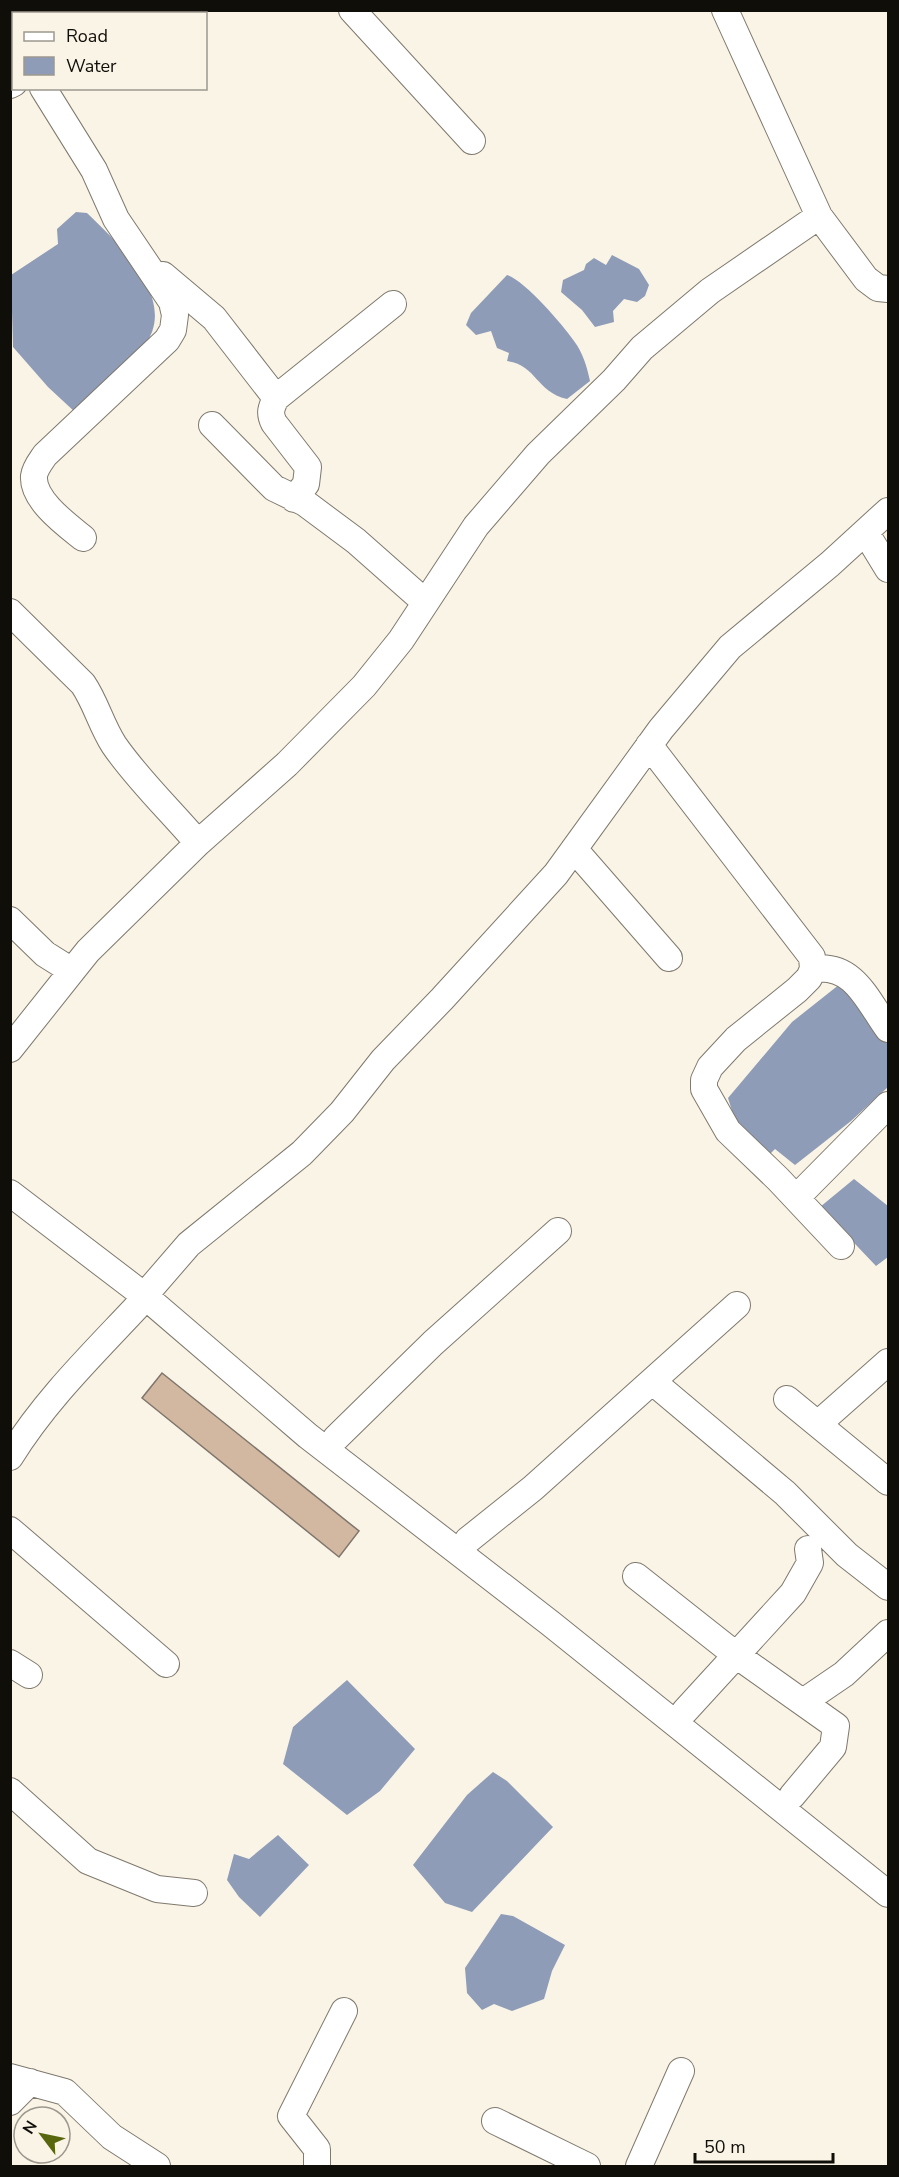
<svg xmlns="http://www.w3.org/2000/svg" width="899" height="2177" viewBox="0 0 899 2177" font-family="'Nunito Sans',sans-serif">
  <rect width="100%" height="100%" fill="#faf4e7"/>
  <path fill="#8e9cb7" d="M76 212 87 213C114 239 168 289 152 332 141 360 97 392 76 413L48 387 13 347 11 275 58 244 57 229Z
    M612 255 639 269 649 285 645 296 637 302 624 299 613 311 614 322 595 327 582 310 561 292 563 280 584 270 586 264 594 258 606 265Z
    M507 275C525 281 562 324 574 341 583 353 587 367 590 381L567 399C535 391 537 365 507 361L509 353 497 348 491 331 476 335 466 325 471 313Z
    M845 980 888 1026V1087L851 1121 795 1165 775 1149 767 1157 734 1117 728 1098 792 1022Z
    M854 1179 888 1206V1257L876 1266 820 1207Z
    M347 1680 415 1749 380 1791 347 1815 283 1764 293 1727Z
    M493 1772 507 1781 553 1827 472 1912 445 1903 413 1865 467 1795Z
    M278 1835 309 1865 260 1917 239 1897 227 1880 234 1854 249 1859Z
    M501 1914 513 1916 565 1945 552 1971 544 1999 512 2011 494 2004 482 2010 467 1993 465 1968Z"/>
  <path fill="#d2b8a0" stroke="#7f756c" stroke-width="1.5" d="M162 1373 359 1531 339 1557 142 1398Z"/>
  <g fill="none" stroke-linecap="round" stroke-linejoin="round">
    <g stroke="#7f796e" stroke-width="28">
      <path id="minor" d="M13 10 16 14
        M352 10 472 141
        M725 10 819 216 866 279 878 288 888 289
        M170 14 174 10
        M10 85 14 83
        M43 88 94 170 116 219 172 302 175 315 173 330 167 340 45 455C41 461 35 468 34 476 32 500 67 525 83 538
        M163 275 214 318 276 398
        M212 425 274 488 305 503 356 541 425 602
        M294 499 306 484 308 467 274 423C269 413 271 408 276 398L393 304
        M866 533 888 569
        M10 612 83 684C96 703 101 725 114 745 138 780 171 811 198 843
        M649 745 812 957 813 969 809 978 797 990 736 1039 710 1067 704 1080V1089L728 1131 778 1179 841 1246
        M574 849 669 958
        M10 920 45 954 72 971 88 951 198 843 287 764 364 686 401 640 476 526 538 454 614 380 642 348 710 291 819 216
        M813 969C854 963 867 1000 888 1029
        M10 1049 72 971
        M10 1193 146 1297 308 1436 550 1623 888 1894
        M796 1198 888 1105
        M144 1296 189 1244 302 1153 342 1112 383 1060 442 999 556 874 661 729 730 647 830 564 888 511
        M653 1382 785 1493 847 1555 888 1587
        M787 1399 888 1482
        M818 1424 888 1362
        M336 1438 433 1343 558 1231
        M10 1457C47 1397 98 1349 146 1297
        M10 1530 166 1664
        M468 1540 533 1488 737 1305
        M636 1576 736 1655 836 1726 833 1747 792 1796
        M10 1663 29 1675
        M803 1702 844 1674 888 1633
        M685 1711 793 1593 810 1563 808 1549
        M10 1791 88 1861 157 1889 194 1893
        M10 2077 65 2092 112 2137 157 2166
        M10 2102 30 2082
        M495 2121 587 2166
        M317 2166V2149L291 2116 344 2011
        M639 2166 681 2071"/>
    </g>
    <use href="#minor" stroke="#fff" stroke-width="26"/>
  </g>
  <rect width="899" height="2177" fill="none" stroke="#100e09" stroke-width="24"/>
  <rect x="12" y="12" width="195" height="78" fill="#faf4e7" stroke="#9c988e" stroke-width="1.5"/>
  <rect x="24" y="32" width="30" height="9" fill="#ffffff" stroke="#9c988e" stroke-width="1.5"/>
  <text x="66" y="42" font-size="18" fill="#100e09">Road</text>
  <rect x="24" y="57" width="30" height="18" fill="#8e9cb7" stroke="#9c988e" stroke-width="1.5"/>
  <text x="66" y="72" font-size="18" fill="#100e09">Water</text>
  <g transform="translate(42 2135) rotate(302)"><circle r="28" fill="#faf4e7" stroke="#9c988e" stroke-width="1.5"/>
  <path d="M0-4.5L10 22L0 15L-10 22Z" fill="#58660e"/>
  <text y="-9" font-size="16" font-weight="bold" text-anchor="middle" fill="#100e09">N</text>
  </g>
  <path d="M695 2153v9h138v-9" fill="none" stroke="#100e09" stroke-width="3"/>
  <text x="704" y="2153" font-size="18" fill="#100e09" stroke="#faf4e7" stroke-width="4.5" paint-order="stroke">50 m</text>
</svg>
